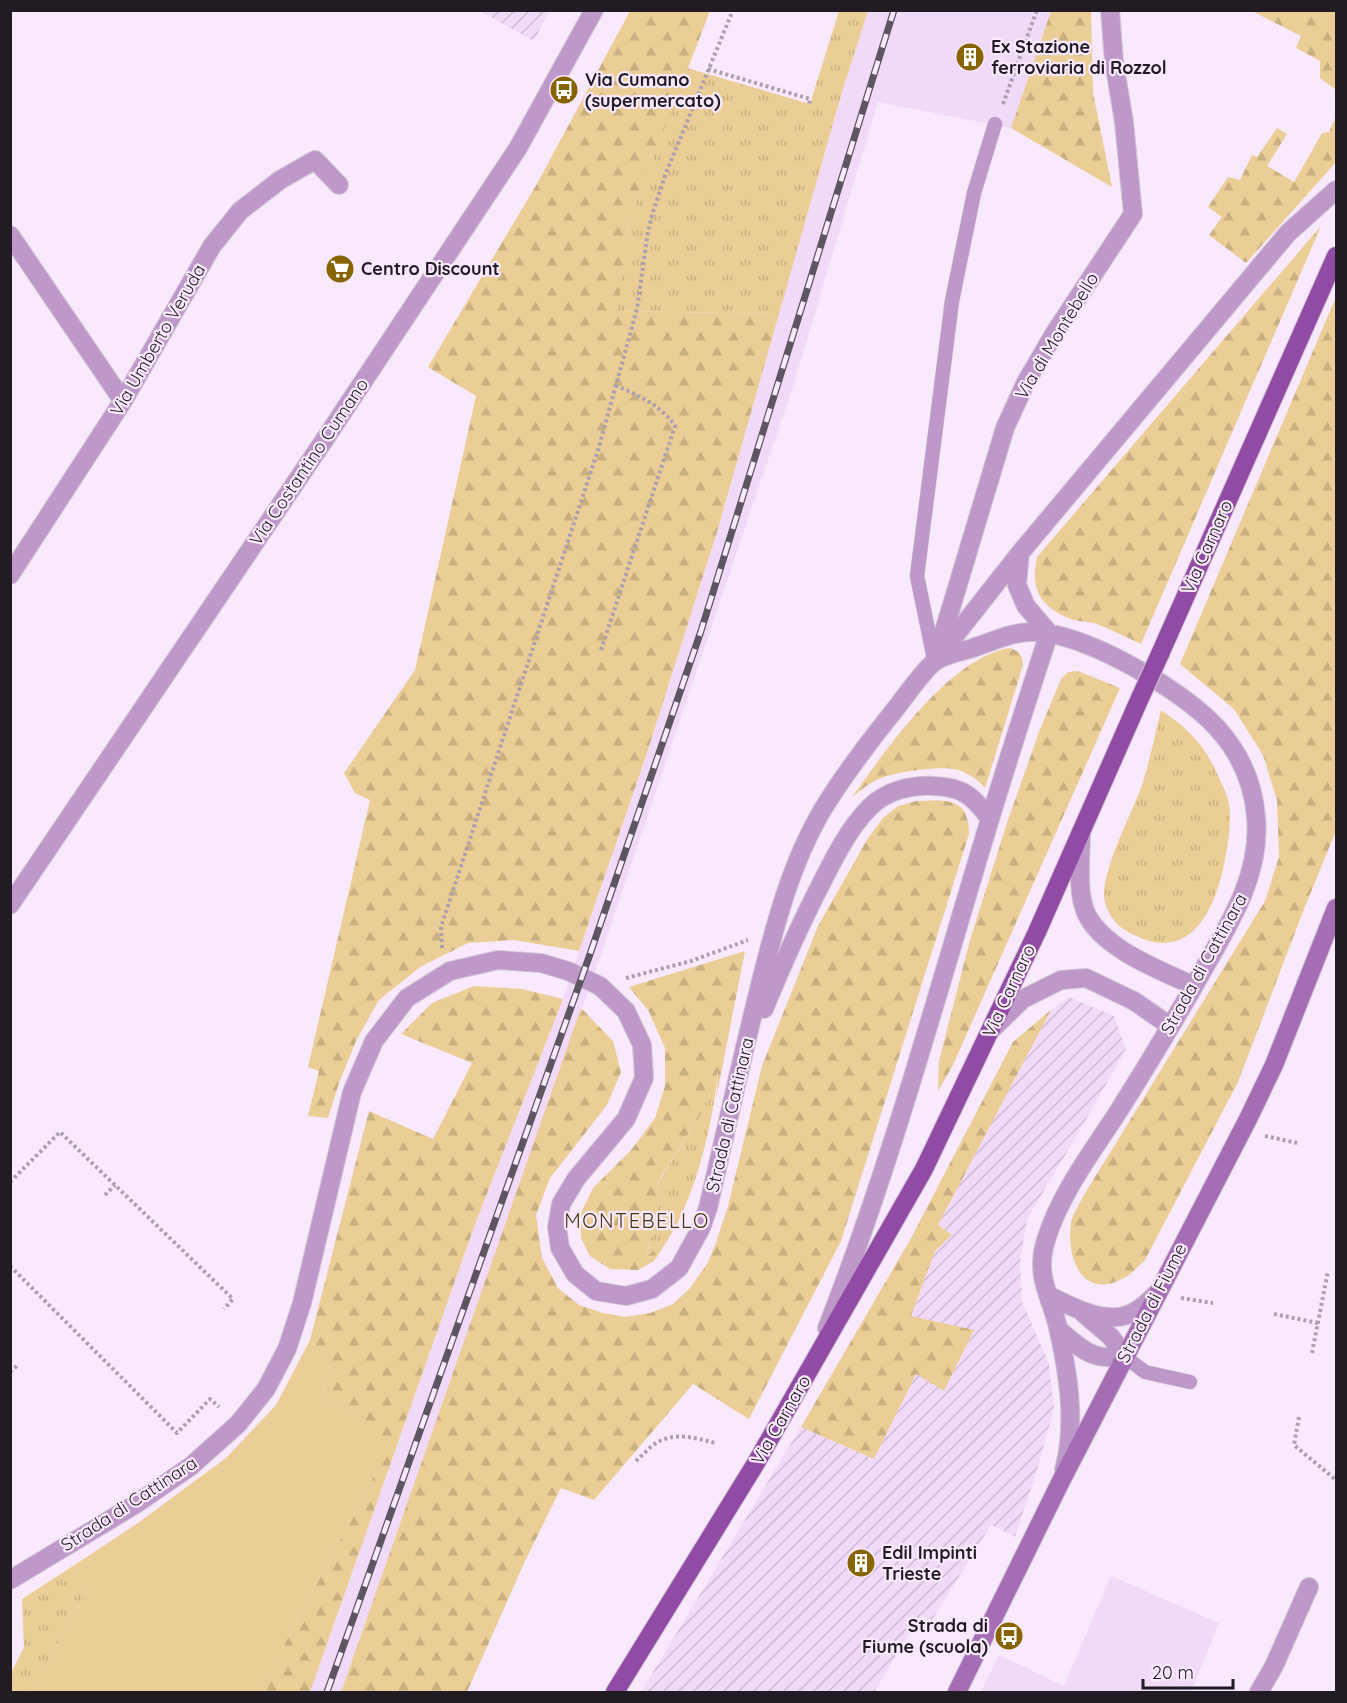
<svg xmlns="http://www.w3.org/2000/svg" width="1347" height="1703" viewBox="0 0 1347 1703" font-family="Quicksand,sans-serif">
  <defs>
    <pattern id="industrial-furrows" width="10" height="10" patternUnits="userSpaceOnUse" patternTransform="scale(1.5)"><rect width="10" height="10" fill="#f1daf8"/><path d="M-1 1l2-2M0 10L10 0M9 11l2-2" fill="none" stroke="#cebad4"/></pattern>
    <pattern id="grass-tufts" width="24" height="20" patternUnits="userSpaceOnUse" patternTransform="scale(1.5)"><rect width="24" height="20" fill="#ebce95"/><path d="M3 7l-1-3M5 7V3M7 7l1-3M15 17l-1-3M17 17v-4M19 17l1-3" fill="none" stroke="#c9b080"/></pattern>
    <pattern id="forest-firs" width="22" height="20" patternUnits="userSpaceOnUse" patternTransform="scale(1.5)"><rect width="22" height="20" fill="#ebce95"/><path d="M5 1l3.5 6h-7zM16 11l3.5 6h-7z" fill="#c9b080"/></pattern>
  </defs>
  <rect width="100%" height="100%" fill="#f8e9fc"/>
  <path fill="#f1daf8" d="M868 11H1051L1011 128 878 102 794 383 598 963 341 1692H310L474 1227 563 999 646 756 717 532 842 92Z
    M1111 1576 1219 1623 1191 1692H981L999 1655 1064 1686Z"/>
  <path fill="url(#industrial-furrows)" d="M480 11 549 10V11L534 41Z
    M1069 997 1114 1016 1126 1049 1083 1125 1027 1219 1020 1263 1022 1302 1049 1364 1054 1409 1038 1467 1015 1537 991 1525 932 1620 921 1615 874 1692H641L801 1427 874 1459 916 1374 944 1391 974 1331 911 1317 935 1251 952 1235 938 1225 1051 1010Z"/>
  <path fill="url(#grass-tufts)" d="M839 11H868L842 92 779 314 617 311 628 223 687 68 810 104Z
    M1161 710C1190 730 1205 745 1219 778 1222 785 1226 792 1228 799 1232 817 1229 836 1226 854 1217 909 1190 970 1125 930 1113 923 1103 906 1104 892 1106 862 1131 815 1142 785 1150 761 1155 734 1161 710Z
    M718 1068C714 1120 697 1191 670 1236 664 1244 653 1251 646 1258L659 1205 657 1184 701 1114Z
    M73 1566 86 1593 31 1692H11V1673L24 1647 22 1599Z"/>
  <path fill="url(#forest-firs)" d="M630 11H710L628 223 618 311 779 314 717 532 646 756 579 951 513 940 468 943 420 967 379 1000 356 1041 339 1083 328 1118 308 1116 319 1071 308 1067 370 800 355 793 344 773 415 670 476 396 428 367 538 182Z
    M1051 11H1091L1093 93 1112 187 1011 128Z
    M1252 11H1336V90L1320 78V61L1296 48 1301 36Z
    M1336 116V162L1246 263 1209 235 1222 217 1208 207 1228 177 1240 180 1252 155 1257 157 1277 128 1287 134 1267 166 1294 182 1322 133 1329 132Z
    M1321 226 1141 644C1126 637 1110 629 1094 623 1087 621 1078 622 1071 619 1040 607 1030 589 1037 557Z
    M1336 297V831L1304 909 1238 1082 1145 1260C1138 1266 1132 1274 1124 1278 1082 1301 1066 1258 1071 1223 1073 1212 1082 1200 1087 1190L1265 901 1279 857 1277 800 1263 755 1234 709 1180 664Z
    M1010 648C1019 651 1023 656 1023 665L985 788C977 779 966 771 953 769 939 766 892 772 879 779 869 783 860 791 852 797 886 750 950 657 1010 648Z
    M1078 671 1120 688 953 1065 938 1091 939 1061 970 940 1007 823 1039 732 1061 679 1068 672Z
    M916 801C946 800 969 796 969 834L841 1241 749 1419 693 1384 594 1500 561 1488 524 1563 467 1692H341L581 1008 613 1041 621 1072 607 1105 550 1178 536 1215 542 1258 558 1288 579 1305 603 1313 625 1317 650 1313 673 1304 690 1288 707 1264 716 1243 728 1206 762 1066 818 926 868 838 883 818 898 806Z
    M745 951 716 1099 718 1071 701 1114 657 1183 659 1205 646 1257 669 1238 654 1261 638 1270 610 1269 590 1256 581 1238 580 1215 593 1188 632 1149 655 1118 665 1086V1048L648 1010 629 987Z
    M474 986 522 989 563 999 474 1227 310 1692H259L380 1464 359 1415 321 1399 330 1366 310 1340 369 1111 433 1139 472 1063 401 1034 432 1003Z
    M1051 1010 938 1225 952 1235 935 1251 911 1316 974 1330 944 1391 916 1374 874 1459 801 1427 910 1240 1013 1042Z"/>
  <path fill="#ebce95" d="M310 1340 330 1366 321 1399 359 1415 380 1436V1464L259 1692H31L86 1593 73 1566 138 1523 226 1458 276 1405Z"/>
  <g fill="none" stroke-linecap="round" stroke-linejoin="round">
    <g stroke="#d1c4d5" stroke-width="15">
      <path id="service" d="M934 659 917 576 952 301 974 193 995 124
        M1125 1357 1145 1372 1190 1382"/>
    </g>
    <g stroke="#d1c4d5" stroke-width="20">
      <path id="minor" d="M10 235 123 401
        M10 575 123 401 212 246 240 211 280 180 315 160 339 185
        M935 661 1005 428 1026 382 1054 334 1133 214 1124 122 1114 62 1110 10
        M10 905 327 436 518 148 594 10
        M1259 1692 1274 1666 1309 1587"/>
    </g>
    <g stroke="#d1c4d5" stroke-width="20">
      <path id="tertiary" d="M935 661 1020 553 1288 233 1336 190
        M1081 832C1081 856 1076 894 1087 915 1105 950 1160 970 1194 986
        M764 1009C781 968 799 927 819 888 833 860 848 829 870 807 886 791 912 784 934 786 963 787 973 796 990 819
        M992 1029 1023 999 1061 980 1086 978 1134 1001 1170 1026
        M1048 1295C1070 1306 1104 1325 1130 1314 1140 1310 1149 1301 1157 1293
        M1083 1313 1111 1337 1125 1357
        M827 1328C892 1162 938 990 990 819 1009 756 1029 695 1049 633L1026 606 1017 585 1020 553
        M1059 1330C1084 1351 1091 1360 1125 1357
        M10 1580 136 1504 191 1466 238 1424 266 1389 287 1349 302 1303 352 1092 374 1041 407 998 450 971 498 960 541 963 568 971 600 986 626 1011 642 1045 644 1078 626 1119 576 1179 561 1204 557 1227 560 1248 575 1274 596 1291 626 1296 652 1289 679 1268 701 1228 708 1208C724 1138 740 1067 757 997 773 933 789 866 823 809 843 776 866 746 889 717 901 703 920 674 933 663 942 655 961 652 973 648 991 642 1012 632 1031 632 1063 631 1109 653 1137 669 1197 703 1250 742 1256 817 1261 871 1233 918 1207 963 1179 1013 1149 1063 1118 1112 1092 1152 1060 1194 1046 1240 1034 1278 1052 1297 1059 1332 1069 1378 1076 1425 1064 1470"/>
    </g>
    <g stroke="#d1c4d5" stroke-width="20">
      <path id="secondary" d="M957 1692 1060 1483 1248 1119 1274 1065 1336 908"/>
    </g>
    <g stroke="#d1c4d5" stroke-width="20">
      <path id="primary" d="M1160 654 1336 256
        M615 1692 756 1463 924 1169 1037 932 1140 698"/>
    </g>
    <path stroke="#aca0af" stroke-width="4" stroke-dasharray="3 3" stroke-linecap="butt" d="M708 69 810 99 809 104
      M1003 104 1037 10
      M601 650 675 426C661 405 639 396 617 386
      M442 948 441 927 598 450 637 309 648 231 653 212 666 173 733 10
      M626 978 691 961 748 940
      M1265 1136 1297 1143
      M10 1182 60 1132 233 1299 224 1309
      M105 1195 115 1185
      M10 1266 177 1433 210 1399 219 1407
      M1181 1298 1213 1303
      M1274 1314 1318 1323
      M1312 1353 1328 1271
      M10 1372 19 1364
      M1299 1417 1294 1445 1336 1480
      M636 1461C643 1455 650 1446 658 1442 676 1432 696 1438 715 1443"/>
    <use href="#service" stroke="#be98c9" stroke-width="14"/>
    <use href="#minor" stroke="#be98c9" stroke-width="18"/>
    <use href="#tertiary" stroke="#be98c9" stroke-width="18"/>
    <use href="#secondary" stroke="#a56db4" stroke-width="18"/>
    <use href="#primary" stroke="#924ba4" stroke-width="18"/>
    <g stroke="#5d5560" stroke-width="7">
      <path id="rail" d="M327 1692 589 957 701 631 894 10"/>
    </g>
    <use href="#rail" stroke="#f8e9fc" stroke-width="4.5" stroke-dasharray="14" stroke-linecap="butt"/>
    <g stroke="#d1c4d5" stroke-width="20" stroke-linecap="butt">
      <path id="primary-bridge" d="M1140 698 1160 654"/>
    </g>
    <use href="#primary-bridge" stroke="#924ba4" stroke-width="18"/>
  </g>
  <defs>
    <g id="building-disc" transform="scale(1.5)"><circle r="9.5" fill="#886400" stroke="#f8e9fc"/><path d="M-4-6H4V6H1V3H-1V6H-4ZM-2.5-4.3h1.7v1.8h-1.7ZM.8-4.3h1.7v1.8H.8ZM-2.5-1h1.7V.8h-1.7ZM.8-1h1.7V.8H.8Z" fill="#fff"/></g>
    <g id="bus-disc" transform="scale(1.5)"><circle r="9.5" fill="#886400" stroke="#f8e9fc"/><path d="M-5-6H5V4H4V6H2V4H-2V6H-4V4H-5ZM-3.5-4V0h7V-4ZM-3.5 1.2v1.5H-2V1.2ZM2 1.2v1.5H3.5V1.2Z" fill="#fff"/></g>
    <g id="supermarket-disc" transform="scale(1.5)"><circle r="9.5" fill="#886400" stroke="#f8e9fc"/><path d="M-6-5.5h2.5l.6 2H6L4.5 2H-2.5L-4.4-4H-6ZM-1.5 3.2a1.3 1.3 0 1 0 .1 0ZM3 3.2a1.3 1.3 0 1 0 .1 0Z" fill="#fff"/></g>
  </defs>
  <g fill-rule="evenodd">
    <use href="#building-disc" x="970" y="57"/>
    <use href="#bus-disc" x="564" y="90"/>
    <use href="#supermarket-disc" x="340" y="269"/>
    <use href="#building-disc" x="861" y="1563"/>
    <use href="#bus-disc" x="1009" y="1636"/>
  </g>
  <g text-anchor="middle" stroke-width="4.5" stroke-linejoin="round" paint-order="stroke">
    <g font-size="18" font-weight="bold" fill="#211b23" stroke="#f8e9fc" text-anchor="start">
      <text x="991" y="53">Ex Stazione<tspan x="991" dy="21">ferroviaria di Rozzol</tspan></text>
      <text x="585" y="86">Via Cumano<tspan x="585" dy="21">(supermercato)</tspan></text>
      <text x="361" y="275">Centro Discount</text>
      <text x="882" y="1559">Edil Impinti<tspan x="882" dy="21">Trieste</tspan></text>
      <text x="988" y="1632" text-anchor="end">Strada di<tspan x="988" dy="21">Fiume (scuola)</tspan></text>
    </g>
    <g font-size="18" fill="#211b23" stroke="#f8e9fc">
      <text transform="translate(1057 336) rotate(-59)" y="6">Via di Montebello</text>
      <text transform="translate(158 340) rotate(-60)" y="6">Via Umberto Veruda</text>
      <text transform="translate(309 462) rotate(-56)" y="6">Via Costantino Cumano</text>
      <text transform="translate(1207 547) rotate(-66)" y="6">Via Carnaro</text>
      <text transform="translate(1204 964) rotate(-61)" y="6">Strada di Cattinara</text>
      <text transform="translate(1009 991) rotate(-65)" y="6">Via Carnaro</text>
      <text transform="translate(730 1115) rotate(-77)" y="6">Strada di Cattinara</text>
      <text transform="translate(1152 1303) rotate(-63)" y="6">Strada di Fiume</text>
      <text transform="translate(781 1420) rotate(-60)" y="6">Via Carnaro</text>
      <text transform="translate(129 1504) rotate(-33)" y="6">Strada di Cattinara</text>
    </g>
    <g font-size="20" letter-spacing="1.5" fill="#47350e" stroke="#f8e9fc">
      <text x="637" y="1228">MONTEBELLO</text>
    </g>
  </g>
  <rect width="1347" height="1703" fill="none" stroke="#211b23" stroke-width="24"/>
  <path d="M1143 1679v9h90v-9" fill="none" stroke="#211b23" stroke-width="3"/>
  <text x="1152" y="1679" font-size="18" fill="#211b23" stroke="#f8e9fc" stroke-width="4.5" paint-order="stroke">20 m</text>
</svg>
